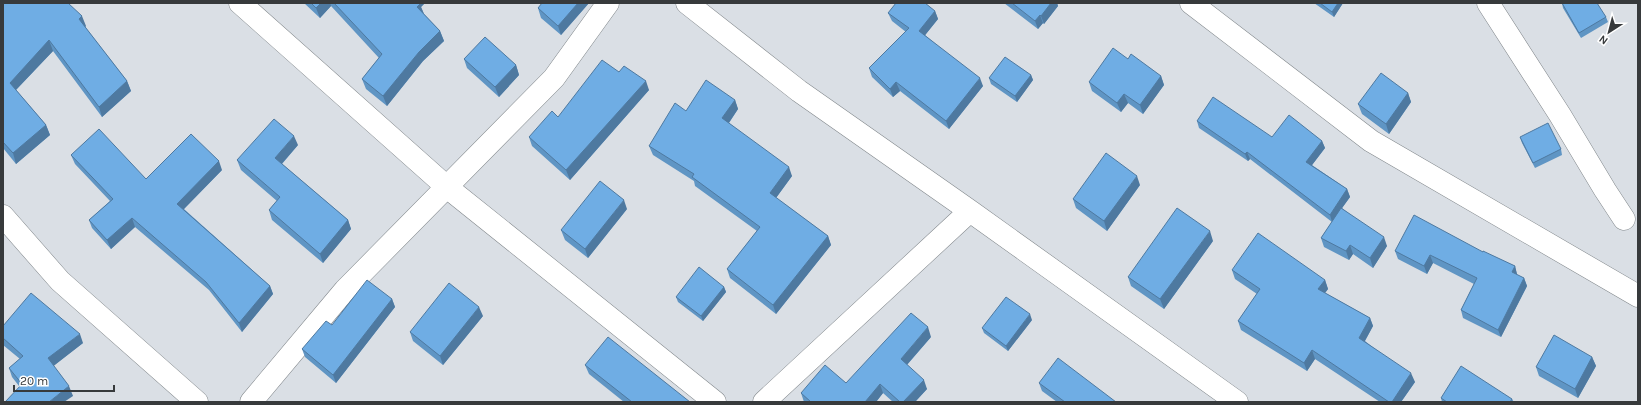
<svg xmlns="http://www.w3.org/2000/svg" width="1641" height="405" viewBox="0 0 1641 405" font-family="Karla,sans-serif">
  <rect width="100%" height="100%" fill="#dadfe5"/>
  <g fill="none" stroke-linecap="round" stroke-linejoin="round">
    <g stroke="#81878b" stroke-width="23">
      <path id="minor" d="M240 3 448 188 715 402
        M687 3 799 91 970 211 1237 402
        M1191 3 1371 141 1638 296
        M1488 3 1560 115 1605 190 1624 219
        M3 216 60 281 197 402
        M251 402 345 290 554 78 608 3
        M764 402 970 211"/>
    </g>
    <use href="#minor" stroke="#fff" stroke-width="22"/>
  </g>
  <path fill="#5f95c4" d="M3 3 86 26 85 27 127 81 131 91 102 117 53 51 16 90 46 125 50 135 16 164 3 148Z
    M304 3H425L421 7 424 14 440 31 444 41 423 61 387 106 366 89 362 79 379 58 331 6 320 18Z
    M589 3 561 35 541 18 538 8Z
    M1004 3H1057L1058 6 1044 24 1043 23 1038 29Z
    M1314 3H1343L1334 17Z
    M1562 3 1606 17 1608 22 1581 38 1563 8Z
    M935 11 938 19 925 35 983 86 949 129 900 91 893 97 872 77 869 68 906 32 892 21 888 13Z
    M464 59 516 65 519 75 499 97 467 68Z
    M1128 59 1161 76 1164 85 1143 114 1128 103 1121 112 1092 91 1089 82Z
    M619 72 649 90 570 180 532 146 529 137 558 117Z
    M1031 75 1033 80 1017 102 991 84 989 78Z
    M1408 93 1411 102 1389 134 1362 114 1358 104Z
    M735 100 738 109 729 123 792 176 776 198 828 236 831 245 776 314 730 278 727 269 757 231 695 186 694 181 653 155 649 146 686 111Z
    M1197 121 1272 137 1322 141 1325 148 1312 165 1347 189 1350 197 1342 208 1387 246 1373 268 1353 254 1349 260 1324 247 1321 238 1332 222 1250 159 1248 161 1199 128Z
    M1520 137 1561 149 1562 155 1535 168 1522 143Z
    M298 145 282 164 348 220 351 229 323 263 272 220 269 210 277 201 241 170 237 160Z
    M71 155 146 179 222 170 184 209 270 286 273 294 242 332 209 290 135 227 111 249 92 228 89 220 110 201 75 164Z
    M1140 185 1107 231 1076 208 1073 199Z
    M627 209 588 258 565 240 561 230Z
    M1213 241 1164 309 1131 286 1128 277Z
    M1395 251 1483 252 1515 266 1517 275 1524 278 1527 286 1501 337 1463 318 1461 310 1474 284 1433 263 1427 274 1398 259Z
    M1232 270 1325 280 1328 289 1325 293 1370 318 1373 326 1365 341 1415 382 1401 402H1380L1315 359 1307 371 1241 330 1238 321 1257 294 1235 279Z
    M724 287 726 292 703 321 678 302 676 297Z
    M392 299 395 307 336 383 305 357 302 349Z
    M483 316 443 365 413 341 410 332Z
    M1032 320 1008 351 984 333 982 328Z
    M3 326 83 343 53 366 73 396 19 386 12 377 9 368 20 359 3 345Z
    M931 337 907 365 927 389 915 402H893L883 393 876 402H804L801 393 846 383Z
    M1592 357 1596 366 1578 398 1539 376 1536 367Z
    M585 365 690 402H624L589 374Z
    M1039 383 1116 402H1057L1042 391Z
    M1441 398 1512 399 1514 402H1442Z"/>
  <path fill="#4e79a0" d="M321 3H330L331 6 320 18 316 8Z
    M417 3H425L421 7 424 14 417 7Z
    M578 3H589L561 35 558 26Z
    M1051 3H1057L1058 6 1044 24 1041 16Z
    M1338 3H1343L1334 17 1332 12Z
    M935 11 938 19 922 39 919 31Z
    M1040 15 1043 23 1038 29 1035 21Z
    M82 16 86 26 83 29 79 19Z
    M440 31 444 41 423 61 387 106 383 96 419 52Z
    M49 40 53 51 13 93 10 83Z
    M516 65 519 75 499 97 495 87Z
    M1031 75 1033 80 1017 102 1015 96Z
    M1161 76 1164 85 1143 114 1140 105Z
    M980 78 983 86 949 129 946 121Z
    M127 81 131 91 102 117 99 107Z
    M646 81 649 90 570 180 566 170Z
    M896 82 900 91 893 97 890 89Z
    M1408 93 1411 102 1389 134 1386 124Z
    M1124 94 1128 103 1121 112 1117 103Z
    M735 100 738 109 726 127 722 118Z
    M46 125 50 135 16 164 13 153Z
    M294 136 298 145 278 168 275 158Z
    M1322 141 1325 148 1309 169 1306 162Z
    M1247 152 1250 159 1248 161 1245 154Z
    M219 161 222 170 180 213 177 204Z
    M789 167 792 176 773 202 770 193Z
    M1137 176 1140 185 1107 231 1104 221Z
    M1347 189 1350 197 1332 222 1330 215Z
    M624 200 627 209 588 258 585 249Z
    M132 218 135 227 111 249 107 240Z
    M348 220 351 229 323 263 320 254Z
    M1210 231 1213 241 1164 309 1160 299Z
    M828 236 831 245 776 314 773 305Z
    M1384 237 1387 246 1373 268 1370 258Z
    M1350 245 1353 254 1349 260 1346 251Z
    M1430 255 1433 263 1427 274 1424 266Z
    M1515 266 1517 274 1514 280 1512 272Z
    M1524 278 1527 286 1501 337 1498 330Z
    M1325 280 1328 289 1321 298 1318 289Z
    M270 286 273 294 242 332 239 323Z
    M724 287 726 292 703 321 701 316Z
    M392 299 395 307 336 383 333 375Z
    M479 307 483 316 443 365 440 356Z
    M1030 314 1032 320 1008 351 1006 346Z
    M1370 318 1373 326 1362 346 1359 338Z
    M928 327 931 337 904 368 901 359Z
    M80 334 83 343 51 368 48 358Z
    M1312 350 1315 359 1307 371 1304 363Z
    M1592 357 1596 366 1578 398 1575 389Z
    M1411 373 1415 382 1401 402H1392Z
    M924 380 927 389 915 402H903Z
    M880 384 883 393 876 402H865Z
    M69 386 73 396 64 402H49Z"/>
  <path fill="#6fade4" stroke="#4e79a0" d="M3 3H68L82 16 79 19 127 81 99 107 49 40 10 83 46 125 13 153 3 142Z
    M311 3H321L316 8Z
    M334 3H420V4L417 7 440 31 419 52 383 96 362 79 382 54Z
    M542 3H578L558 26 538 8Z
    M896 3H925L935 11 919 31 980 78 946 121 896 82 890 89 869 68 909 28 888 13Z
    M1012 3H1051L1041 16 1040 15 1035 21Z
    M1320 3H1338L1332 12Z
    M1562 3H1597L1606 17 1579 33Z
    M485 37 516 65 495 87 464 59Z
    M1113 48 1128 59 1131 54 1161 76 1140 105 1124 94 1117 103 1089 82Z
    M1005 57 1031 75 1015 96 989 78Z
    M602 60 619 72 624 66 646 81 566 170 529 137 552 111 558 117Z
    M1381 73 1408 93 1386 124 1358 104Z
    M706 80 735 100 722 118 789 167 770 193 828 236 773 305 727 269 760 227 692 177 694 174 649 146 675 103 686 111Z
    M1213 97 1272 137 1289 115 1322 141 1306 162 1347 189 1330 215 1247 152 1245 154 1197 121Z
    M274 119 294 136 275 158 348 220 320 254 269 210 280 197 237 160Z
    M1548 123 1561 149 1533 163 1520 137Z
    M99 129 146 179 191 134 219 161 177 204 270 286 239 323 206 282 132 218 107 240 89 220 113 199 71 155Z
    M1106 153 1137 176 1104 221 1073 199Z
    M600 181 624 200 585 249 561 230Z
    M1177 208 1210 231 1160 299 1128 277Z
    M1341 208 1384 237 1370 258 1350 245 1346 251 1321 238Z
    M1414 215 1483 252V251L1515 266 1512 272 1524 278 1498 330 1461 310 1477 278 1430 255 1424 266 1395 251Z
    M1258 233 1325 280 1318 289 1370 318 1359 338 1411 373 1392 402H1389L1312 350 1304 363 1238 321 1260 289 1232 270Z
    M699 267 724 287 701 316 676 297Z
    M367 280 392 299 333 375 302 349 326 321 332 325Z
    M449 283 479 307 440 356 410 332Z
    M31 293 80 334 48 358 69 386 49 402H5L22 384 9 368 23 356 3 338V326Z
    M1006 297 1030 314 1006 346 982 328Z
    M911 313 928 327 901 359 924 380 903 402H900L880 384 865 402H811L801 393 825 365 846 383Z
    M1554 335 1592 357 1575 389 1536 367Z
    M608 337 690 402H632L585 365Z
    M1058 358 1116 402H1065L1039 383Z
    M1461 366 1512 399 1510 402H1447L1441 398Z"/>
  <rect width="1641" height="405" fill="none" stroke="#373a3c" stroke-width="8"/>
  <g transform="translate(1609 32) rotate(216)" stroke="#ffffff" stroke-width="3" paint-order="stroke">
  <path d="M0-3L7 15L0 10L-7 15Z" fill="#373a3c"/>
  <text y="-6" font-size="11" font-weight="bold" text-anchor="middle" fill="#373a3c">N</text>
  </g>
  <path d="M14 385v6h100v-6" fill="none" stroke="#373a3c" stroke-width="2"/>
  <text x="20" y="385" font-size="12" fill="#373a3c" stroke="#ffffff" stroke-width="3" paint-order="stroke">20 m</text>
</svg>
